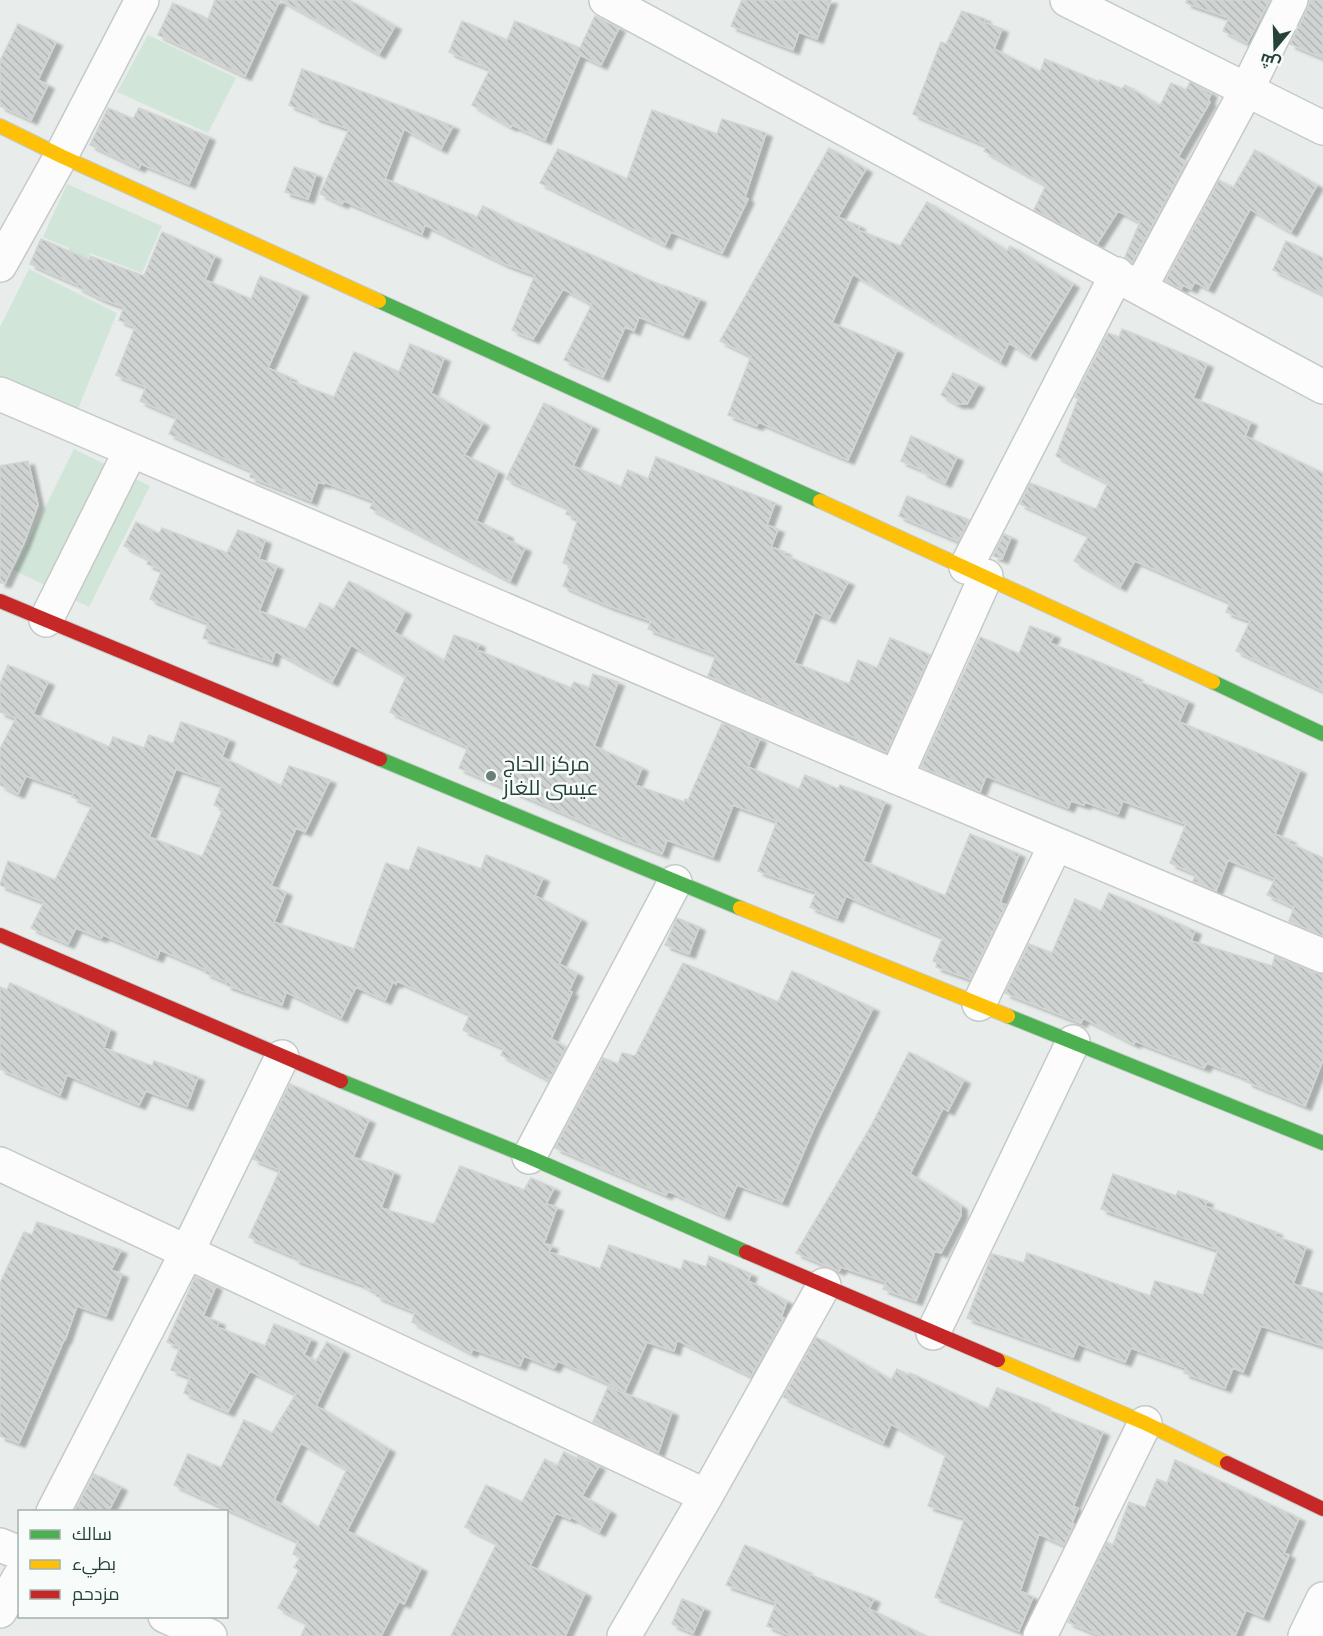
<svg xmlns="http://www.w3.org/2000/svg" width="1323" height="1636" viewBox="0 0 1323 1636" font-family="'IBM Plex Sans',Cairo,sans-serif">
  <defs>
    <pattern id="building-back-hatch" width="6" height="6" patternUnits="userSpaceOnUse" patternTransform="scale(1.5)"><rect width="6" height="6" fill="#cfd4d2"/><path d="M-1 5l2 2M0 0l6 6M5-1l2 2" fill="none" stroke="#b2b7b5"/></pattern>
    <filter id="shadow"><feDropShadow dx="6" dy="4" stdDeviation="1.5" flood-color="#0004"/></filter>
  </defs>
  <rect width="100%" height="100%" fill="#e8edeb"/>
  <path fill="#d1e6d8" d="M148 35 236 78 208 133 117 92Z
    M67 184 162 226 142 273 90 253 86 262 67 254 69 248 43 237Z
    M29 269 117 313 77 411 0 376V327Z
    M74 449 150 486 89 607 14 570Z"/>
  <path fill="url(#building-back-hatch)" stroke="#d1d6d4" stroke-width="1.5" fill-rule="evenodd" filter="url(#shadow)" d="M215 0H280L245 76 158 35 173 3 208 19Z
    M281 0H349L395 26 379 54Z
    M742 0H831L817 39 799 32 793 50 731 26Z
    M1187 0H1270L1247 43 1223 31 1229 18 1186 3Z
    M1310 0H1323V58L1290 44 1308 8Z
    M962 11 985 19 984 22 1002 29 994 49 1040 72 1045 59 1099 82 1100 80 1122 89 1125 85 1160 106 1171 83 1186 90 1190 82 1211 93 1208 101 1210 102 1178 157 1186 162 1132 263 1125 257 1140 222 1118 211 1097 244 1034 210 1046 185 984 151 987 146 913 114 941 42 946 44Z
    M595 16 619 28 601 65 580 55 545 140 512 125 511 127 472 105 490 69 449 52 462 21 507 40 515 21 580 48Z
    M18 24 56 42 38 80 48 85 31 120 0 106V61Z
    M302 69 453 126 441 149 404 129 385 179 477 217 483 206 508 219 663 286V285L700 299 683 335 639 317 634 331 625 327 603 377 564 360 592 304 563 289 533 339 512 330 535 275 505 264 425 225 422 234 344 201 342 204 320 194 349 129 314 117V115L289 105Z
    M108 108 133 119 139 108 209 137 189 184 141 164 139 168 90 145Z
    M652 110 717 134 722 119 766 133 745 197 748 199 722 253 671 232 665 245 540 183 558 149 627 179Z
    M829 148 866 169 838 217 859 226 858 230 900 246 927 202 1007 251 1010 246 1073 284 1030 356 1009 343 1000 362 853 274 832 323 897 350 848 460 758 422 757 426 728 415 751 356 720 341Z
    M1255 150 1317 185 1291 232 1250 209 1208 289 1195 282 1191 289 1183 285 1181 289 1165 281 1219 180 1233 188Z
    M294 167 316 174 308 199 285 192Z
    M162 232 215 256 205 280 251 299 260 276 302 293 268 368 291 378 290 381 334 397 354 352 399 372 410 344 444 358 431 393 483 423 464 455 498 471 476 521 507 535 506 539 525 548 510 581 370 508 374 501 324 482V484L318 482 311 501 250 477 252 471 169 434 177 417 140 401 146 387 116 375 135 327 119 320 124 307 102 299 77 287 78 285 30 264 41 239 89 260 90 256 144 276Z
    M1286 241 1323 258V294L1273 270Z
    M1122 329 1207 364 1193 398 1251 422 1245 436 1323 473V691L1236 651 1250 621 1226 612 1230 602 1135 561 1120 587 1074 561 1089 535 1020 504 1030 483 1096 509 1108 483 1056 456 1078 399 1075 397 1108 333 1119 337Z
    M953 373 978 384 967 404H957L941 395Z
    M544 403 592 426 573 466 621 487 628 470 648 479 656 457 775 503 767 525 778 529 771 547 785 552 784 555 848 582 829 619 815 612 794 663 849 684 858 660 877 668 890 638 930 655 887 752 858 740 859 739 834 730 708 676 716 655 648 629 651 621 609 606 563 586 571 566 563 563 578 519 566 514 569 508 506 479Z
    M911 436 957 457 945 483 922 472 923 470 901 461Z
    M28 461 38 505 24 543 5 583H0V466Z
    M907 496 969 520 958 541 899 516Z
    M136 522 159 534 162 528 227 553 238 530 265 540 259 559 277 566 259 611 306 629 320 603 333 610 349 581 405 611 394 632 444 661 454 635 479 644 477 650 571 688 574 682 589 688 593 674 618 682 594 746 642 768 635 785 684 802 685 799 688 800 722 723 760 739 748 767 799 789 805 775 838 789 840 785 885 802 863 861 945 896 970 834 1019 854 1000 903 1006 905 970 979 936 967 937 963 933 961 943 937 846 896 837 918 810 907 816 892 758 871 777 821 733 805 713 857 667 840 662 854 614 835 459 768 468 747 390 712 406 676 351 645 332 682 275 651 272 662 203 638 208 623 150 599 162 570 147 564 149 559 124 546Z
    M1004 534 1011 537 1002 559 993 556Z
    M1030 626 1054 635 1050 643 1136 677 1135 680 1188 701 1179 722 1300 770 1275 834 1290 840 1289 843 1323 858V936L1289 921 1294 907 1267 895 1275 879 1228 860 1216 891 1193 881 1196 874 1170 863 1186 824 1123 801 1118 814 1085 802 1084 805 1071 801 1068 808 986 776 980 792 921 767 980 637 1019 654Z
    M8 665 48 682 33 714 109 747 113 737 144 748 149 735 173 744 181 722 229 739 222 757 281 786 289 766 330 780 305 832 296 828 271 886 286 892 274 922 354 949 386 863 409 871 418 847 481 869 486 855 543 878 535 896 581 919 559 964 577 973 569 991 572 992 551 1039 566 1047 549 1080 501 1055 504 1048 463 1030 470 1014 397 981 396 984 393 982 385 1000 356 987 341 1018 286 992 282 1005 226 985 227 982 205 973 207 970 160 950 157 958 103 935 101 938 76 928 68 944 31 928 44 902 0 885 8 861 55 880 92 805 72 797 74 793 26 776 18 794 0 785V749L16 718 0 712V684ZM176 769 222 785 214 805 223 809 202 857 149 837Z
    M1109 893 1195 931 1191 941 1272 966 1275 956 1316 973 1323 974V1060L1305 1106 1247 1082 1248 1079 1207 1063 1204 1068 1135 1041 1134 1044 1083 1018 1081 1023 1005 993 1029 944 1052 953 1075 899 1101 911Z
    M677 918 699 927 689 954 665 945Z
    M683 963 778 1002 792 971 873 1008 814 1128 782 1202 737 1185 724 1216 668 1191 666 1195 555 1148 603 1058 618 1064 622 1053 635 1056Z
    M10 983 110 1029 104 1048 152 1066 154 1061 198 1077 187 1106 146 1091 139 1105 67 1075 60 1095 0 1069V987L7 990Z
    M909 1052 964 1080 948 1111 943 1108 910 1174 961 1206V1215L941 1253 935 1251 916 1301 883 1289 886 1282 841 1267 839 1271 796 1253 870 1128Z
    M290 1084 369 1120 353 1157 394 1172 381 1208 434 1224 460 1166 524 1190 531 1178 554 1188 546 1204 557 1207 544 1243 552 1246 549 1252 600 1269 609 1245 681 1270 684 1260 706 1267 709 1256 751 1274 748 1281 787 1301 781 1317 784 1318 751 1376 677 1340 674 1351 647 1342 625 1391 558 1361 554 1368 524 1356 520 1366 473 1349 471 1353 412 1322 415 1312 376 1296 377 1292 365 1287 366 1286 294 1259 295 1257 249 1237 280 1170 253 1159Z
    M1113 1174 1176 1196 1178 1191 1207 1201 1205 1206 1276 1232 1275 1236 1306 1247 1293 1284 1323 1293V1346L1261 1326 1243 1372 1233 1368 1225 1388 1184 1373 1186 1368 1131 1348 1125 1362 1078 1344 1073 1357 967 1318 992 1254 1024 1263 1027 1253 1150 1296 1155 1281 1203 1295 1218 1250 1101 1209Z
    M37 1222 121 1250 111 1270 122 1274 106 1316 77 1306 65 1340H64L19 1443 0 1436V1283L24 1232 32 1235Z
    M195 1277 216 1286 203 1316 219 1322 217 1327 265 1346 274 1324 311 1339 304 1355 316 1361 327 1342 343 1351 316 1406 389 1449 347 1531 421 1568 404 1604 399 1601 381 1636H301L307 1623 278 1608 299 1570 294 1567 300 1558 293 1554 298 1541 174 1485 188 1454 221 1468 244 1420 272 1433 296 1394 250 1371 228 1412 184 1393 190 1377 171 1370 180 1347 167 1342ZM301 1443 347 1469 318 1528 274 1500Z
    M816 1337 891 1380 897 1369 908 1375 910 1373 988 1409 997 1388 1044 1406 1043 1408 1103 1432 1073 1507 1078 1508 1072 1523 1074 1524 1064 1545 1039 1534 1020 1591 1033 1597 1019 1631 935 1597 965 1518 928 1506 946 1454 891 1424 883 1443 783 1397Z
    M608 1387 672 1412 658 1453 593 1422Z
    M564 1452 577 1459 578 1456 599 1466 582 1496 610 1511 599 1532 571 1517 570 1519 556 1513 530 1566 585 1593 565 1636H451L497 1543 465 1527 486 1485 522 1502 545 1459 557 1466Z
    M1175 1460 1299 1518 1284 1553 1289 1555 1263 1617 1246 1610 1235 1636H1101L1068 1622 1107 1542 1113 1545 1129 1502 1145 1508 1157 1479 1167 1483Z
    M94 1474 121 1487 108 1512H74Z
    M745 1545 806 1571 805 1573 874 1599 869 1609 926 1636H792L767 1626 776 1603 726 1585Z
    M682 1599 704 1608 693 1633 672 1624Z"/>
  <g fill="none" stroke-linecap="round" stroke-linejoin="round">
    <g stroke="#c5cac8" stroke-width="36">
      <path id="street" d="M606 0 1323 387
        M1067 0 1323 128
        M0 265 61 156 142 0
        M1140 288 1247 89 1291 0
        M0 394 896 777 1323 956
        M966 567 1117 274
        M46 620 131 450
        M896 777 986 576
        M979 1004 1056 844
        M529 1157 675 882
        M0 1164 706 1496
        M933 1333 1073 1042
        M53 1512 187 1252 282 1057
        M0 1545 20 1553
        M0 1611 20 1576
        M165 1616 210 1636
        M624 1636 706 1496 824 1285
        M1040 1636 1145 1423
        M1305 1636 1323 1599"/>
    </g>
    <g stroke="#c3cbc8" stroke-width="16">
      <path id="fast" d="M379 301 820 501
        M1213 682 1323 734
        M380 759 740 908
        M1008 1016 1323 1143
        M341 1081 529 1157 746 1252"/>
    </g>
    <g stroke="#c3cbc8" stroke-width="16">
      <path id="slow" d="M0 126 61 156 379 301
        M820 501 1213 682
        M740 908 1008 1016
        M998 1360 1145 1423 1227 1463"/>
    </g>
    <g stroke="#c3cbc8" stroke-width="16">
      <path id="jam" d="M0 601 380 759
        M0 935 341 1081
        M746 1252 998 1360
        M1227 1463 1323 1509"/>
    </g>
    <use href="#street" stroke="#fcfcfc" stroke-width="33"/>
    <use href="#fast" stroke="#4caf50" stroke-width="14"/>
    <use href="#slow" stroke="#ffc107" stroke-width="14"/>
    <use href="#jam" stroke="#c62828" stroke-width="14"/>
  </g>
  <circle fill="#697e78" stroke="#f7fbf9" stroke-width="2" cx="491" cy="776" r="6"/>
  <g text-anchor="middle" stroke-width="5" stroke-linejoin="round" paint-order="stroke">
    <g font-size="21" fill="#24423a" stroke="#f7fbf9" text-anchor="start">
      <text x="503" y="771">مركز الحاج<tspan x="503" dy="24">عيسى للغاز</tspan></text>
    </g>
  </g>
  <rect x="18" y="1510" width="210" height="108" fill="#f7fbf9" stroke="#a3b1ad" stroke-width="1.5"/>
  <rect x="30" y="1530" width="30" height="9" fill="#4caf50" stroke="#a3b1ad" stroke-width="1.5"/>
  <text x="72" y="1540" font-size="18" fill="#24423a">سالك</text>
  <rect x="30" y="1560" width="30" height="9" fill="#ffc107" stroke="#a3b1ad" stroke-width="1.5"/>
  <text x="72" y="1570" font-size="18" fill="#24423a">بطيء</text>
  <rect x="30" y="1590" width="30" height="9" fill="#c62828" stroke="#a3b1ad" stroke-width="1.5"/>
  <text x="72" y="1600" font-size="18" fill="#24423a">مزدحم</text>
  <g transform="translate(1275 48) rotate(199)" stroke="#f7fbf9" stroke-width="4.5" paint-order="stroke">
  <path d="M0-4.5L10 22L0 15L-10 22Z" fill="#24423a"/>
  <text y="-9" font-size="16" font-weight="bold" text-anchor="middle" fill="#24423a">ش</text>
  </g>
</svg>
